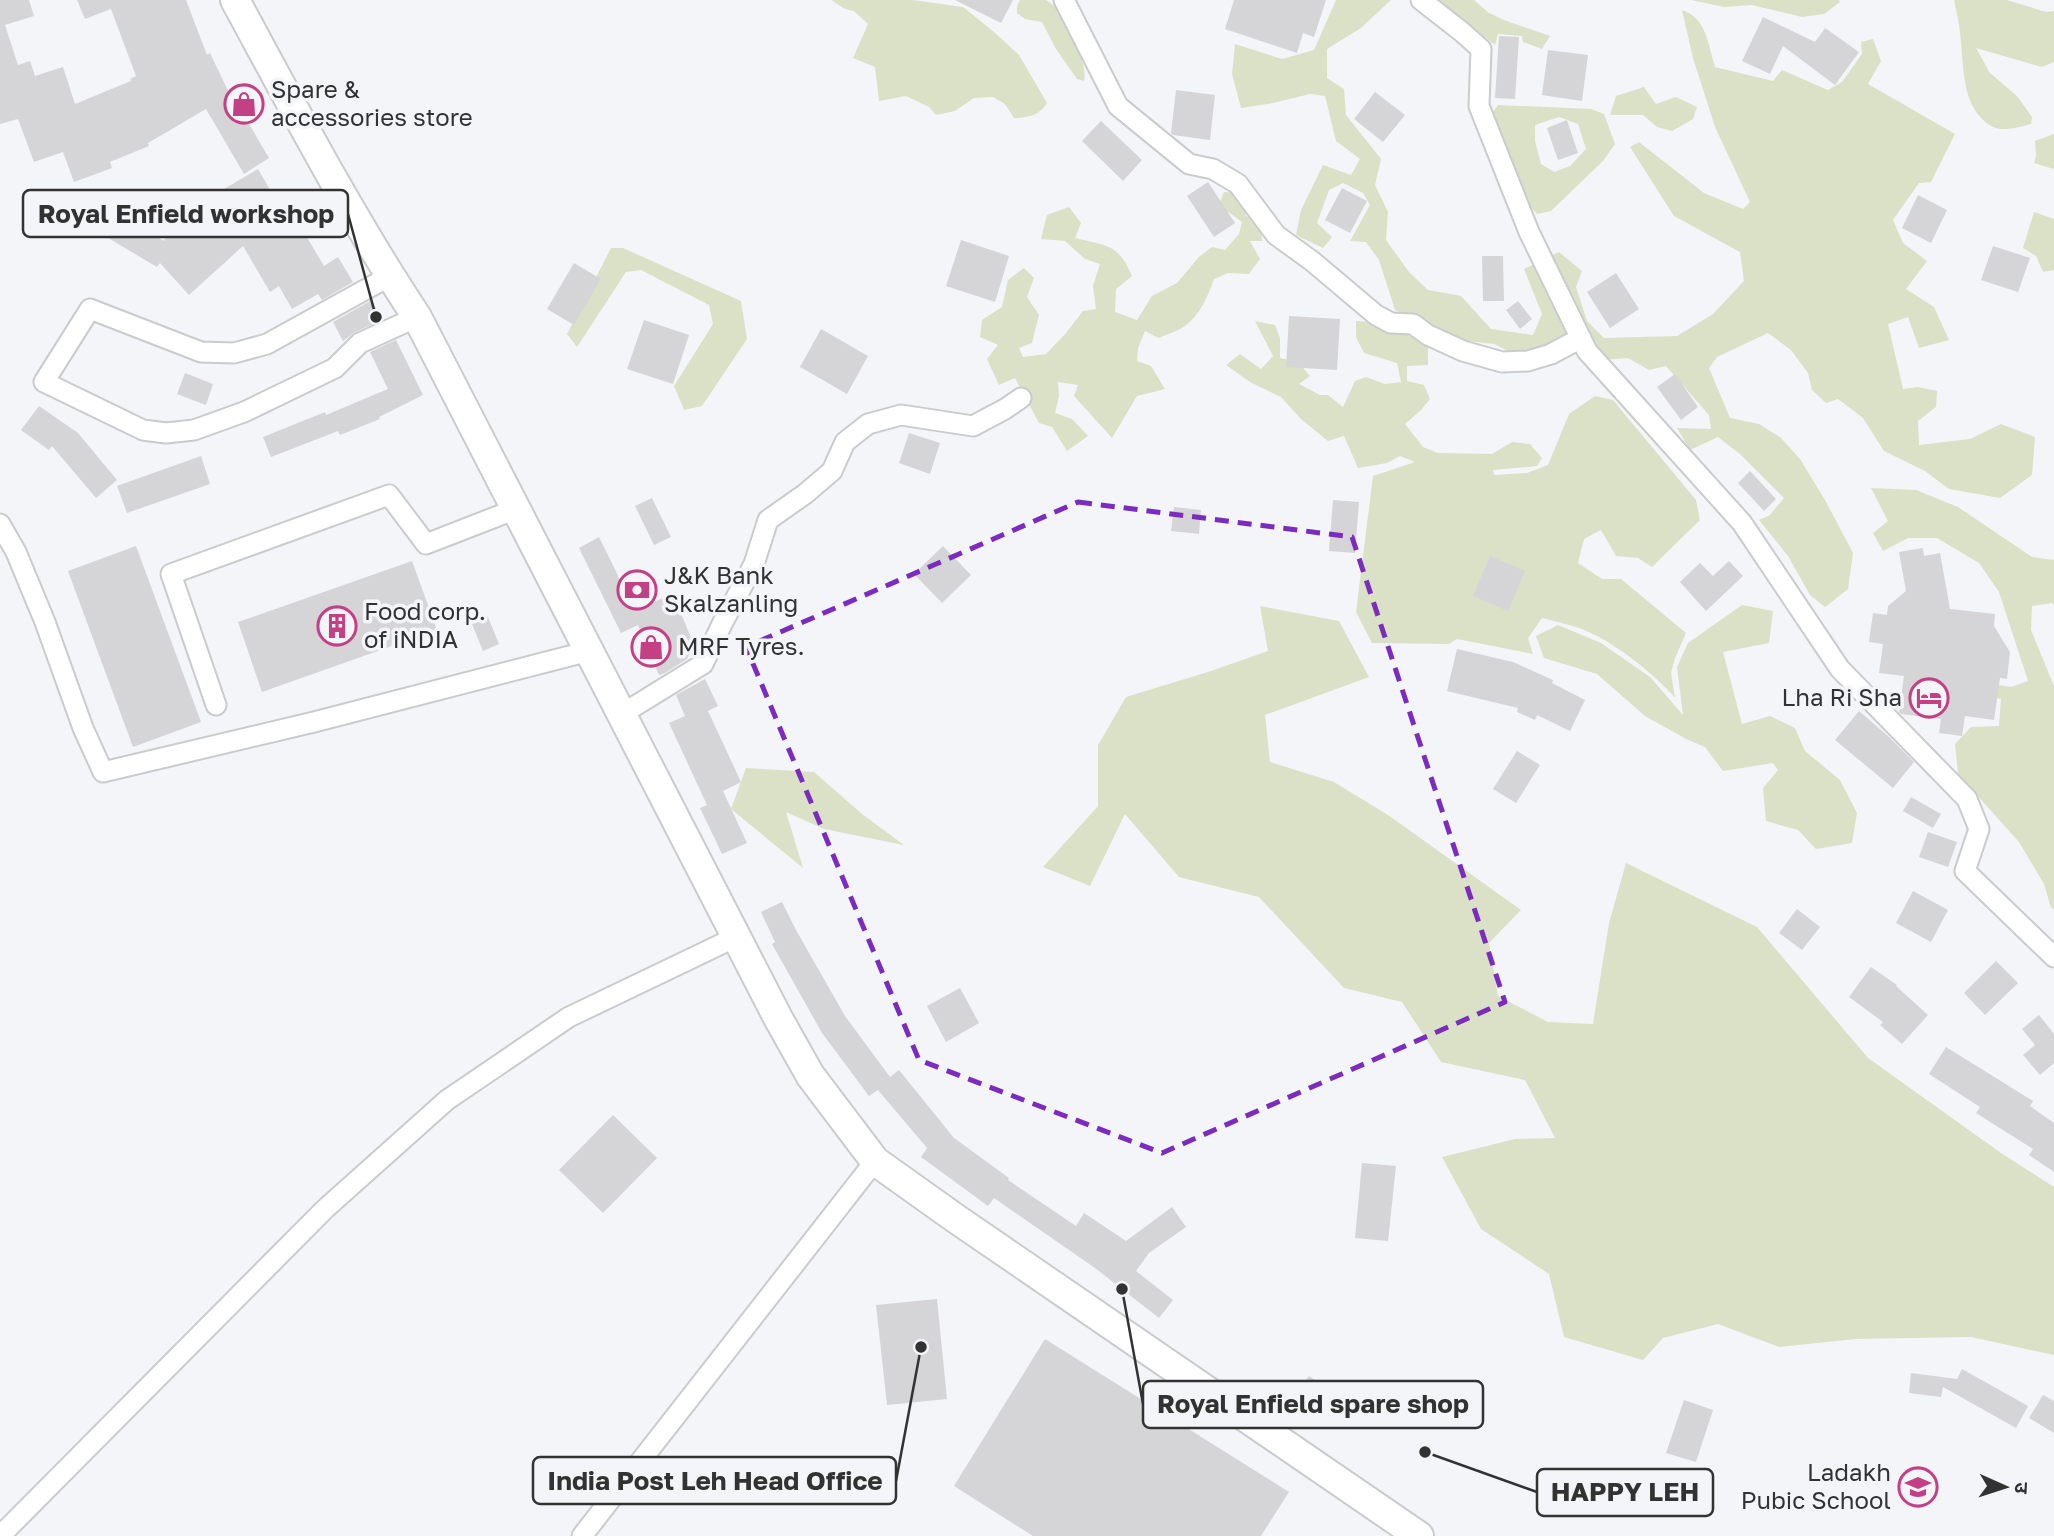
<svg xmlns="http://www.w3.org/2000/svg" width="2054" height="1536" viewBox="0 0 2054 1536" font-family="'Golos Text','Noto Sans Devanagari',sans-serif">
  <rect width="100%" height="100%" fill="#f4f5f8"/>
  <path fill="#dae1c7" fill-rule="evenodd" d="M831 0H913L963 7 994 32 1019 55 1047 103C1040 115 1028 118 1014 118L1005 104 993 97 974 98 955 111 936 115 929 107 906 96 879 101 875 67 853 58 868 24 854 11 845 9Z
    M1020 0H1046C1052 4 1059 10 1063 16 1072 27 1088 67 1084 81L1077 79 1056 49 1042 22 1025 19 1017 13V6Z
    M1336 0H1391L1361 28 1327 49V78L1344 89 1346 115 1381 159 1375 185 1388 212 1386 240 1409 272 1428 290 1461 296 1491 329 1533 335 1542 314 1524 269 1559 252 1582 271 1576 287 1587 321 1604 338 1677 336 1713 314 1744 281 1740 252 1674 216 1630 147 1639 142 1704 193 1743 209 1750 202 1715 127 1693 58 1682 10C1707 18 1708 45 1715 67L1773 81 1782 70 1828 90 1842 82 1862 54 1861 42 1873 39 1881 61 1868 84 1955 134 1931 182 1919 183 1893 220 1903 243 1927 261 1906 289 1934 307 1949 340 1919 348 1908 317 1888 324 1903 389 1918 387 1937 391 1936 407 1918 421 1919 445 1970 439 2001 424 2035 437 2032 475 2000 498 1949 489 1925 471 1884 451 1863 418 1838 399 1826 403 1812 390 1808 373 1791 350 1768 333 1717 357 1709 368 1730 418 1759 424 1781 438 1800 459 1825 500 1853 553 1848 589 1825 607 1810 595 1788 556 1759 520 1770 515 1784 498 1741 455 1718 437 1690 450 1677 428 1711 429 1709 415 1666 366 1649 370 1628 358 1601 360 1590 347H1546L1515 354 1494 344 1467 341 1437 332 1395 310 1379 260 1366 242 1350 241 1370 205 1363 193 1343 183 1329 190 1317 223 1332 237 1323 248 1296 235 1301 210 1323 165 1351 175 1360 159 1336 141 1325 96 1310 94 1273 103 1241 108 1232 74 1235 44 1282 59 1314 50Z
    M1439 0H1474L1489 13 1504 20 1550 36 1542 49 1523 42 1522 36 1498 34 1495 45Z
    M1691 0H1839L1840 2 1824 14 1802 17 1752 5 1724 7Z
    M1954 0H2007L2046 12 2054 11V62L2042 67 1976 48 1990 73 2017 96 2032 117 2031 124C2020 127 2004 132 1993 127 1960 110 1964 63 1960 32 1959 22 1956 11 1954 0Z
    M1644 87 1656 104 1676 97 1697 107 1693 119 1672 131 1657 127 1643 115H1610L1616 96Z
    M1498 105 1591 109 1604 114 1615 144 1603 161 1551 211 1537 214 1523 198 1493 112ZM1559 117 1578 124 1586 149 1570 166 1554 172 1541 164 1535 141V125Z
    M2054 134V169L2034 163 2036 156 2035 141Z
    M1224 192 1237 193 1250 210 1245 215 1261 224 1262 241H1250L1260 259 1249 274 1228 273 1214 279C1208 296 1200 315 1185 326 1178 331 1167 334 1159 338L1145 331 1138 348 1137 361 1151 366 1165 389 1137 396 1112 438 1074 396 1078 385 1058 382 1059 396 1055 413 1072 419 1088 436 1067 451 1052 427 1039 423 1015 378 999 385 987 359 998 345 980 337 982 320 1002 307 1008 280 1024 268 1034 278 1027 297 1039 315 1032 343 1019 348 1023 357 1046 354 1066 333 1083 311 1096 309 1093 286 1100 264 1085 259 1065 241 1041 239 1047 215 1069 207 1081 223 1075 238C1106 246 1118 243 1132 276L1116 289 1115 312 1137 320 1152 296 1177 283 1199 257 1212 247 1225 250 1239 234 1242 222 1219 205Z
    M2034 212 2054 219V270L2043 272 2036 256 2023 248Z
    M611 248H623L741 301 747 339 702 406 684 410 674 386 713 324 709 305 641 270 626 272 577 347 567 334Z
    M1255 321 1275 325 1280 338V358L1298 362 1310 376 1299 384 1320 395H1328L1343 407 1355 381 1366 377 1385 384 1401 382 1397 363 1364 353 1356 337V321L1373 322 1428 342V365L1407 366V381L1424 385 1430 399 1421 410 1405 424 1423 447 1438 453 1492 454 1512 442 1530 444 1542 458 1537 466 1493 470 1494 475 1527 473 1548 465 1569 414 1595 396 1613 400 1696 500 1700 520 1652 567 1638 558 1616 556 1601 530 1584 539 1578 563 1602 579H1621L1686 633 1675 658 1671 673 1675 698C1655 674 1609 638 1579 628 1567 624 1554 621 1542 618L1528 638 1533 654 1457 639 1449 644 1372 643 1356 612 1373 476 1415 462 1400 456 1387 463 1358 468 1344 436 1328 441 1301 419 1281 397 1250 382 1226 365 1240 354 1261 369 1273 356Z
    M1871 488 1916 490 1958 507 2032 557 2054 560V605L2052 603 2032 606 2031 630 2054 686V909L2051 908 2044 884 2019 842 1958 774 1955 744 1971 727 1999 726 2001 699 1964 690 1973 681 2011 687 2028 681 1999 592 1979 563 1937 538H1908L1883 551 1873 533 1888 521Z
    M1742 605 1773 611 1769 643 1723 652 1742 724 1770 716 1795 728 1805 751 1840 780 1857 813 1852 843 1816 849 1798 830 1766 821 1763 788 1778 770 1773 763 1723 771 1705 747 1688 740 1645 716 1597 674 1544 658 1536 636 1558 625 1601 643 1650 677 1683 715 1677 667 1688 643Z
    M1260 606 1339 621 1369 677 1265 715 1270 762 1334 782 1388 815 1521 910 1489 943 1498 996 1548 1022 1593 1024 1609 923 1626 863 1757 927 1868 1058 2001 1153 2054 1187V1355L1971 1337 1855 1339 1779 1347 1718 1324 1663 1338 1643 1360 1564 1337 1549 1274 1481 1229 1442 1157 1515 1139 1555 1138 1525 1080 1441 1062 1402 1002 1344 988 1259 897 1179 877 1125 814 1090 886 1043 867 1098 806V745L1126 697 1211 671 1268 651Z
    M746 768 814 772 862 814 904 845 824 829 786 812 803 868 731 809Z"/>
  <path fill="#d5d4d7" d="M0 0H29L34 16 5 25 18 65 30 61 35 76 63 67 75 104 131 81 130 79 136 76 111 9 85 19 77 0H186L207 55 210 53 233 101 235 100 269 158 244 174 206 109 148 143 149 146 110 162 112 168 74 182 63 152 34 162 18 119 0 124Z
    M955 0H1013L1001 23Z
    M1234 0H1326L1314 37 1303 33 1297 53 1225 29Z
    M1763 17 1815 42 1825 28 1859 52 1835 85 1783 46 1770 74 1742 61Z
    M1499 36 1519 37 1515 99 1495 98Z
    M1548 50 1588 55 1582 101 1542 95Z
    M1176 90 1215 95 1210 140 1173 135 1171 133Z
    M1375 92 1405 115 1383 142 1354 119Z
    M1567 120 1578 153 1558 160 1547 128Z
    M1101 121 1142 160 1123 181 1082 141Z
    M258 169 280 207 289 202 299 218 296 219 324 266 338 257 353 282 322 300 318 294 292 309 279 286 270 292 243 246 189 295 160 263 157 267 98 232 111 210 164 241 187 190 207 199Z
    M1208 182 1235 223 1214 237 1187 196Z
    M1342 188 1367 201 1350 233 1325 220Z
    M1918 195 1947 210 1931 243 1902 228Z
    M961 240 1009 256 995 302 946 286Z
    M1993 246 2030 258 2018 292 1981 280Z
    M1482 256H1503L1504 301H1483Z
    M574 263 601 279 574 325 547 309Z
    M1616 273 1639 309 1610 328 1587 292Z
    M372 300 382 320 355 332 343 341 333 322Z
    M1518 301 1532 319 1520 329 1506 310Z
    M1289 316 1340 319 1337 370 1286 367Z
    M644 320 689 335 673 384 627 369Z
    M821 329 868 356 847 394 800 367Z
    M396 340 423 395 379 417 380 419 340 435 338 431 271 457 263 437 325 412 326 415 388 389 370 352Z
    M185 373 213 384 206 405 177 394Z
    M1675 374 1698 407 1681 420 1657 387Z
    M39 406 78 433 117 480 96 498 52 446 49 450 21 430Z
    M909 433 940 443 930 474 899 463Z
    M201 456 210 484 127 513 117 486Z
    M1750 471 1776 499 1764 511 1738 483Z
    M652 498 671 537 654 545 635 506Z
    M1333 500 1359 502 1355 553 1329 551Z
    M1174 507 1201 510 1199 534 1171 531Z
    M599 537 635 610 673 594 694 645 687 659 665 673 659 675 638 625 621 633 579 548Z
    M136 546 201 722 133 747 68 571Z
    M943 546 971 575 942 603 914 574Z
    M1923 548 1924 556 1940 553 1950 609 1995 614 1994 626 2010 652 2007 679 2000 678 1994 720 1965 716 1962 736 1939 733 1941 719 1901 714 1899 712 1904 676 1879 673 1883 644 1869 642 1873 613 1887 615 1888 606 1906 591 1899 552Z
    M1490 556 1525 571 1508 611 1473 596Z
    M412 561 437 630 262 692 238 622Z
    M1729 561 1743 576 1706 611 1680 582 1700 563 1713 576Z
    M488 617 499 644 483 651 472 624Z
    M1457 649 1513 662 1553 680 1552 683 1585 700 1570 731 1537 715 1535 720 1517 712 1518 708 1447 691Z
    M705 679 718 706 708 711 741 782 723 791 747 843 722 854 700 808 707 805 669 723 685 716 676 695Z
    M1859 711 1889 737 1914 762 1893 788 1835 740Z
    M1517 751 1540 765 1516 803 1493 789Z
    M1911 797 1941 814 1933 828 1903 811Z
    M1928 832 1957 842 1948 867 1919 857Z
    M1913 891 1948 910 1931 942 1896 923Z
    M782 902 796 930 845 1016 890 1077 899 1070 954 1138 1009 1178 1008 1180 1076 1226 1084 1213 1126 1241 1172 1207 1186 1227 1149 1253 1136 1271 1173 1300 1159 1318 1095 1268 994 1198 988 1206 921 1157 927 1148 878 1090 869 1096 822 1033 772 944 775 942 761 912Z
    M1797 909 1820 927 1802 950 1779 933Z
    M1996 961 2018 983 1985 1015 1964 993Z
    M1871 967 1897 985 1896 986 1928 1015 1902 1044 1880 1025 1883 1022 1849 997Z
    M960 988 979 1023 946 1042 927 1006Z
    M2039 1015 2054 1034V1063L2040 1075 2023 1055 2035 1045 2022 1029Z
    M1946 1047 2033 1101 2030 1106 2054 1123V1172L2029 1155 2033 1149 1976 1113 1980 1107 1929 1074Z
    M613 1115 657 1158 603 1213 559 1170Z
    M1362 1163 1396 1166 1388 1241 1355 1238Z
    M937 1299 947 1399 887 1405 876 1305Z
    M1045 1339 1289 1492 1261 1536H1033L954 1486Z
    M1962 1369 2028 1406 2016 1428 1943 1387 1941 1397 1909 1393 1911 1373 1957 1379Z
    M1309 1376 1337 1395 1325 1413 1297 1393Z
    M2043 1395 2054 1401V1433L2029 1418Z
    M1684 1400 1713 1410 1696 1462 1666 1453Z"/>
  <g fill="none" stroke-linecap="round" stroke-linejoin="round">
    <g stroke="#cacbcd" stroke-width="23">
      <path id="minor" d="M1064 0 1118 106 1189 164 1213 169 1238 184 1276 235 1312 261 1376 315 1391 323 1413 324 1428 335 1463 351 1502 362 1528 361 1551 354 1581 338
        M1421 0 1462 32 1481 49 1479 106 1529 232 1587 351 1742 523 1840 669 1967 799 1979 829 1965 871 2054 957
        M390 276 267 344 234 353 201 352 90 309 44 382 143 430 166 433 194 430 244 412 335 368 360 343 417 317
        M0 524 16 552 45 622 83 728 103 772 314 722 589 651
        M216 705 171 574 389 495 426 544 516 509
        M622 714 703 664 723 622 754 564 768 520 805 494 832 471 845 442 868 424 901 415 973 426 1005 409 1021 398
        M0 1536 325 1209 447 1100 569 1017 736 937
        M582 1536 875 1161"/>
    </g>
    <g stroke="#cacbcd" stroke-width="32">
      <path id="highway" d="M235 0C293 107 350 216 417 317L778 1018 810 1075 875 1161 955 1218 1419 1536"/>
    </g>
    <use href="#minor" stroke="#fff" stroke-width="19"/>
    <use href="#highway" stroke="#fff" stroke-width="28"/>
  </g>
  <path fill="none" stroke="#7b2cbf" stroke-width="5" stroke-dasharray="14 9" stroke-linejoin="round" d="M1078 502 1352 537 1505 1002 1162 1153 919 1060 746 647Z"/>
  <defs>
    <g id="shop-ring" transform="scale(2.0125)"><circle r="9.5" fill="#f4f5f8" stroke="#c44085" stroke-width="1.5"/><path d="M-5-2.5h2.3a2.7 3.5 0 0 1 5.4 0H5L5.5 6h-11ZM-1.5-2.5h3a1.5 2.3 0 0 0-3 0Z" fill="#c44085"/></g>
    <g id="bank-ring" transform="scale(2.0125)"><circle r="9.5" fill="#f4f5f8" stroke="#c44085" stroke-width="1.5"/><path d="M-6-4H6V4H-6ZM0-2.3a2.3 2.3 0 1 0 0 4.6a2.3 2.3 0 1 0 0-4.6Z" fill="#c44085"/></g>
    <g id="building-ring" transform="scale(2.0125)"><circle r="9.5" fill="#f4f5f8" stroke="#c44085" stroke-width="1.5"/><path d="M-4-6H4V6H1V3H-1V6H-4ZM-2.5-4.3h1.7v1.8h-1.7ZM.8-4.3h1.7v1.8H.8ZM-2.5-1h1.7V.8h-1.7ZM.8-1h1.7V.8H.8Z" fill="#c44085"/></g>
    <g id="hotel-ring" transform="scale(2.0125)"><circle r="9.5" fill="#f4f5f8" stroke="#c44085" stroke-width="1.5"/><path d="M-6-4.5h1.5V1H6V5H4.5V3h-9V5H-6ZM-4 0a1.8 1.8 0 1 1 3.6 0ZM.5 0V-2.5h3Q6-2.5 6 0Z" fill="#c44085"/></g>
    <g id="school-ring" transform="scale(2.0125)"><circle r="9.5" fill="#f4f5f8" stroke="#c44085" stroke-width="1.5"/><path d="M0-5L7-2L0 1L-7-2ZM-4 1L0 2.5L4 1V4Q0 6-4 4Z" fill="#c44085"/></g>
  </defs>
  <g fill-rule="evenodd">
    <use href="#shop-ring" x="244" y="104"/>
    <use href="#bank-ring" x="637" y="590"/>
    <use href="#building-ring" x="337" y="626"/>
    <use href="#shop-ring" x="651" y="647"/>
    <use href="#hotel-ring" x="1929" y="698"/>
    <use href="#school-ring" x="1918" y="1487"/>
  </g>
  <g text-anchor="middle" stroke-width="7" stroke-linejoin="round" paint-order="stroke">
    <g font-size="24" fill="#323233" stroke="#f4f5f8" text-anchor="start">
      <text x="271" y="98">Spare &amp;<tspan x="271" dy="28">accessories store</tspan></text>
      <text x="664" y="584">J&amp;K Bank<tspan x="664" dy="28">Skalzanling</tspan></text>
      <text x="364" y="620">Food corp.<tspan x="364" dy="28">of iNDIA</tspan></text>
      <text x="678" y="655">MRF Tyres.</text>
      <text x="1902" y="706" text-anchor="end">Lha Ri Sha</text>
      <text x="1891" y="1481" text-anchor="end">Ladakh<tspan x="1891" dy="28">Pubic School</tspan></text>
    </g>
  </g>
  <path fill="none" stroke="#323233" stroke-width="2.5" d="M376 317L348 214M1122 1289L1143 1404M921 1347L896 1481M1425 1452L1537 1492"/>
  <g fill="#323233" stroke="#f4f5f8" stroke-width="2.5">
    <circle cx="376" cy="317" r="7"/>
    <circle cx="1122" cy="1289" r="7"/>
    <circle cx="921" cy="1347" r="7"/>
    <circle cx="1425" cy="1452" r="7"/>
  </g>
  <g fill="#f4f5f8" stroke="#323233" stroke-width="2.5">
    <rect x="23" y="190" width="325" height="47" rx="7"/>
    <rect x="1143" y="1381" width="340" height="47" rx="7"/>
    <rect x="533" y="1457" width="363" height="47" rx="7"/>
    <rect x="1537" y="1469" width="176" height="47" rx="7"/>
  </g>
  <g font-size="26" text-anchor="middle" font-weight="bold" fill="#323233">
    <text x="186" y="223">Royal Enfield workshop</text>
    <text x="1313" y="1413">Royal Enfield spare shop</text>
    <text x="715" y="1490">India Post Leh Head Office</text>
    <text x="1625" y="1501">HAPPY LEH</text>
  </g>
  <g transform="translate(2005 1487) rotate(93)" stroke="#f4f5f8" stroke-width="5" paint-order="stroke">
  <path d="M0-5L12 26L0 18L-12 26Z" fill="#323233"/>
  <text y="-10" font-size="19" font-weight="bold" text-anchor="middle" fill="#323233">उ</text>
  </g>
</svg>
